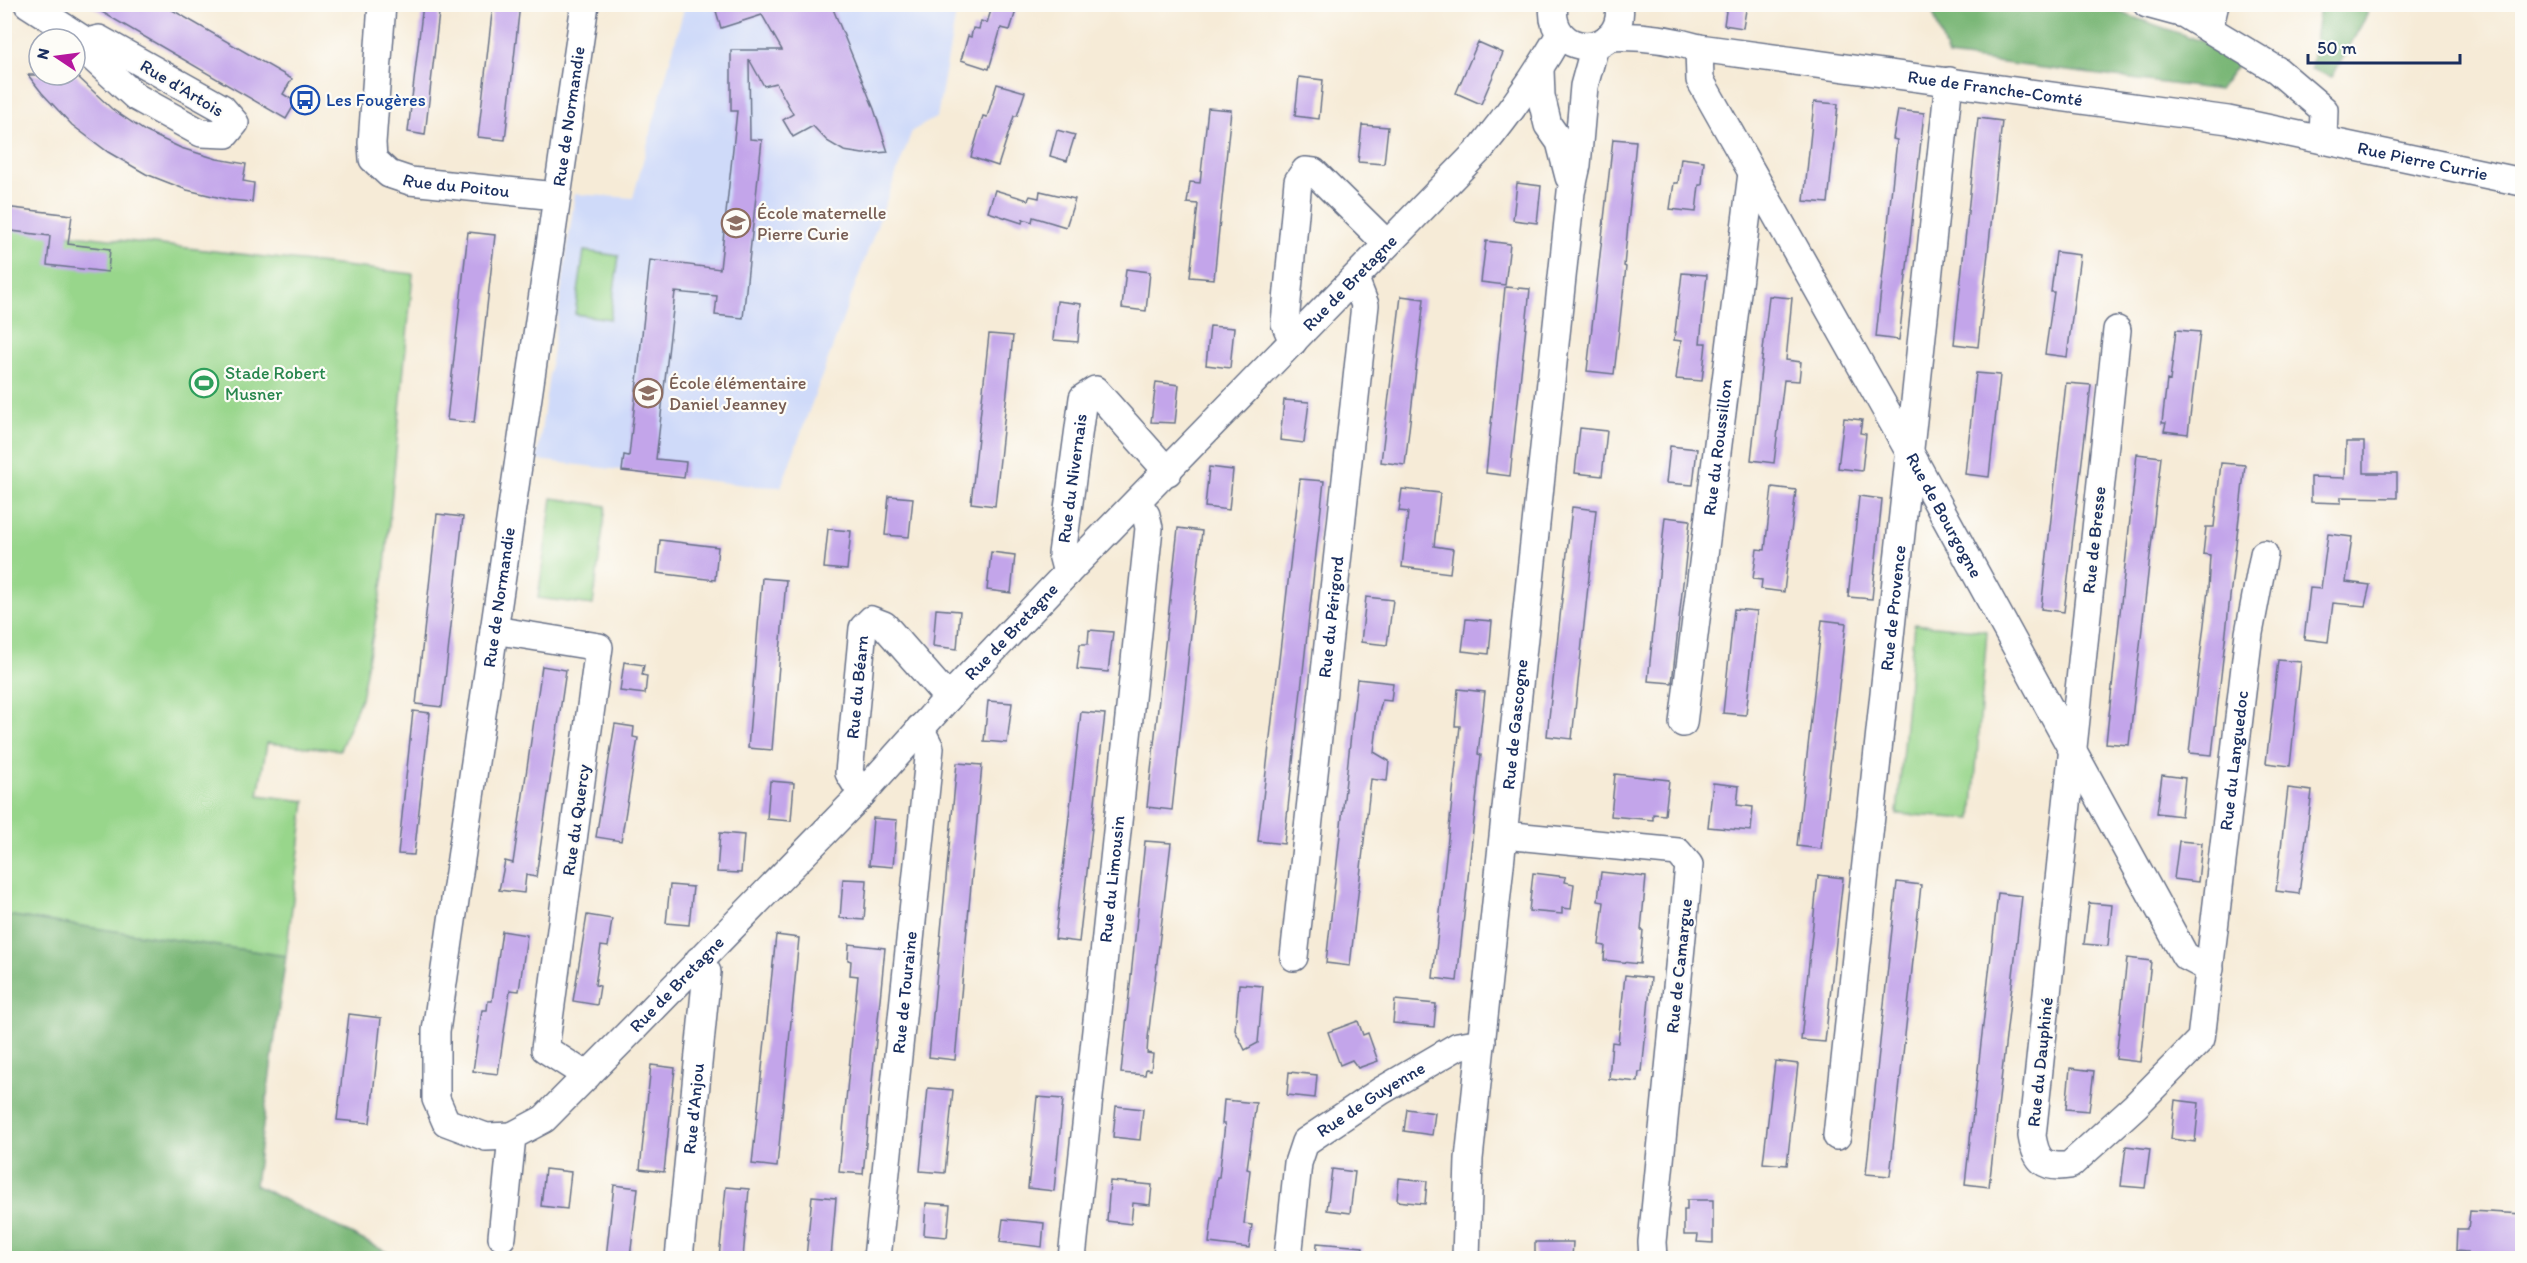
<svg xmlns="http://www.w3.org/2000/svg" width="2527" height="1263" viewBox="0 0 2527 1263" font-family="Itim,sans-serif">
  <rect width="100%" height="100%" fill="#fdfcf7"/>
  <filter id="ink" filterUnits="userSpaceOnUse"><feTurbulence type="fractalNoise" baseFrequency=".0167" numOctaves="2"/><feDisplacementMap in="SourceGraphic" scale="12" xChannelSelector="R" yChannelSelector="G"/><feConvolveMatrix kernelMatrix="1 2 1 2 8 2 1 2 1" color-interpolation-filters="sRGB"/></filter>
  <filter id="wash" filterUnits="userSpaceOnUse"><feTurbulence type="fractalNoise" baseFrequency=".008" numOctaves="4" result="noise"/><feDisplacementMap in="SourceGraphic" scale="24" xChannelSelector="R" yChannelSelector="G"/><feGaussianBlur stdDeviation="1.35" result="paint"/><feColorMatrix in="noise" values="0 0 0 0 0 0 0 0 0 0 0 0 0 0 0 0 0 1.4 0 .05"/><feComposite in="paint" operator="in"/></filter>
  <g filter="url(#wash)">
    <rect width="100%" height="100%" fill="#f6ebd7"/>
    <path fill="#cfdaf9" d="M685 5H949L956 13 937 117 912 131 781 487 753 486 537 460 575 194 633 198Z"/>
    <path fill="#98d68b" stroke="#5a8274" stroke-width="1.5" d="M5 227 413 274 384 576 361 698 340 750 267 743 258 795 305 801 286 956 5 915Z
      M584 251 619 256 610 319 575 314Z
      M552 498 606 506 593 605 538 598Z
      M1914 624 1987 631 1972 819 1897 814Z"/>
    <path fill="#7ab777" stroke="#4a736a" stroke-width="1.5" d="M1913 5H2099L2244 56 2219 90 1948 56 1932 10Z
      M2320 5H2368L2367 15 2332 77 2311 69Z
      M5 915 286 956 255 1185 398 1258H5Z"/>
    <g id="blocks">
      <path fill="#c3a5ea" d="M88 4H162L292 79 283 94 296 102 286 119Z
        M423 4H440L425 135 408 132Z
        M493 4H520L505 140 478 137Z
        M714 4H831L874 109 888 152 863 154 844 151 827 141 813 126 793 137 783 120 793 114 776 83 764 86 749 59 750 139 762 140 743 318 715 315 717 296 675 292 656 459 686 462 684 478 622 471 624 455 629 456 650 260 720 269 737 111H731V50H782L762 15 721 28Z
        M993 4H1018L1010 30 1001 28 989 69 961 60 968 36 971 37 973 28 979 29 981 21 987 23Z
        M1727 4H1747L1743 28 1724 25Z
        M1478 42 1503 53 1481 104 1456 93Z
        M28 75H76L112 109 145 131 181 148 217 159 246 164 243 181 254 183 252 202 230 200 187 190 146 174 108 152 72 125 42 93Z
        M1299 77 1323 80 1319 119 1295 116Z
        M997 84 1025 92 1017 116H1014L998 166 971 157 983 116 987 117Z
        M1814 102 1838 104 1828 203 1804 201Z
        M1208 108 1231 110 1214 279 1190 277 1198 204 1187 203 1190 182 1200 183Z
        M1898 110 1924 113 1899 340 1876 337 1895 158 1897 140 1893 139Z
        M1978 118 2002 121 1978 347 1954 344Z
        M1362 125 1388 127 1384 164 1358 162Z
        M1057 130 1075 135 1067 161 1050 156Z
        M1613 139 1636 141 1624 266 1626 267 1614 374 1587 371Z
        M1681 158 1704 161 1702 185H1699L1696 212 1670 209 1674 183H1678Z
        M1517 183 1541 186 1537 223 1513 220Z
        M995 190 1028 200 1030 196 1039 198 1040 191 1075 199 1066 227 1033 217 1032 222 1023 219 1022 223 988 212Z
        M4 207 72 215 68 244 110 249 108 272 47 265 50 236 4 230Z
        M468 232 495 235 474 423 447 420Z
        M1486 241 1510 244 1505 285 1481 282Z
        M2056 252 2080 255 2067 357 2045 354 2054 292H2051Z
        M1126 269 1150 272 1146 311 1122 308Z
        M1682 273 1707 275 1700 343H1706L1702 381 1676 379 1681 341 1674 340Z
        M1505 287 1530 289 1510 476 1486 473Z
        M1401 296 1424 299 1405 465 1381 462Z
        M1769 296 1792 298 1786 360 1801 362 1799 381 1784 380 1774 463 1751 460Z
        M1057 301 1081 304 1078 342 1053 340Z
        M1210 326 1234 328 1230 368 1206 365Z
        M2176 330 2200 332 2188 434 2164 431 2166 423H2162L2167 380 2170 381Z
        M989 334 1013 336 995 506 971 503Z
        M1976 373 2000 375 1989 477 1965 474Z
        M1156 382 1179 385 1175 423 1151 422Z
        M2066 383 2091 385 2064 612 2041 609Z
        M1284 400 1309 402 1304 443 1280 440Z
        M1844 418 1862 420 1860 433 1866 434 1862 471 1838 468Z
        M1580 428 1607 431 1602 476 1575 473Z
        M2346 442H2364V473H2397V498L2341 497V503L2311 502V477L2345 478Z
        M1670 446 1697 449 1693 485 1666 483Z
        M2137 454 2161 457 2129 745 2106 743Z
        M2221 463 2245 465 2212 755 2189 753 2208 590 2210 555 2203 554 2206 527H2214Z
        M1209 467 1233 470 1229 510 1205 507Z
        M1300 479 1324 481 1284 844 1258 841Z
        M1772 487 1796 490 1784 592 1761 589 1762 580 1753 579 1757 549 1765 550Z
        M1402 489 1440 493 1434 546 1453 549 1450 573 1402 567 1408 512 1399 511Z
        M889 496 913 498 909 537 885 535Z
        M1859 496 1882 499 1872 599 1848 597Z
        M1572 507 1596 510 1572 739 1547 736Z
        M437 514 463 517 442 707 416 704Z
        M1665 517 1690 520 1672 683 1648 681Z
        M1178 528 1202 531 1172 810 1147 807Z
        M828 529 851 531 847 570 824 568Z
        M2328 534 2352 537 2346 582 2370 585 2365 606 2333 603 2328 642 2304 639 2310 588 2321 589Z
        M660 540 718 547 715 580 657 573Z
        M991 552 1015 555 1011 593 987 590Z
        M762 578 786 580 772 750 748 748Z
        M1366 597 1393 600 1387 645 1361 642Z
        M936 609 960 611 957 649 933 646Z
        M1734 609 1757 611 1746 715 1723 713Z
        M1466 619 1492 621 1489 654 1462 651Z
        M1822 620 1846 623 1821 849 1797 846Z
        M1089 630 1113 632 1108 672 1077 669 1080 644H1088Z
        M2278 660 2301 662 2290 766 2266 763Z
        M624 662 644 665 642 675 647 676 645 694 620 691Z
        M542 666 566 670 536 877 526 875 524 893 499 890 505 861 513 863Z
        M1357 679 1393 683 1391 701 1382 700 1378 718 1374 752 1389 761 1387 781 1371 779 1350 966 1326 963Z
        M1458 689 1485 692 1478 754 1481 755 1457 981 1433 978 1460 726H1455Z
        M988 701 1012 703 1007 743 984 741Z
        M413 711 430 713 414 855 398 854Z
        M1081 712 1105 714 1079 942 1055 939Z
        M615 724 634 727 633 737 638 738 621 841 596 837Z
        M957 763 982 765 955 1060 929 1057Z
        M1615 774 1669 780 1665 815 1653 814V820L1611 816Z
        M2162 775 2185 778 2181 816 2157 813Z
        M770 781 794 783 791 821 767 819Z
        M1713 783 1739 786 1737 805 1753 807 1751 831 1708 827Z
        M2288 788 2312 791 2299 894 2276 891Z
        M873 818 897 820 893 867 869 865Z
        M720 833 744 835 741 873 717 872Z
        M1145 841 1171 843 1148 1038 1147 1053 1153 1054 1151 1070 1146 1069 1145 1075 1121 1073Z
        M2179 841 2202 843 2198 882 2174 879Z
        M1601 872 1646 877 1641 930H1643L1640 964 1604 960 1605 946 1599 945 1604 902 1598 901Z
        M1533 873 1566 877 1565 882 1574 884 1571 909 1562 908V914L1529 911Z
        M1818 875 1843 878 1825 1042 1801 1040Z
        M843 879 867 880 864 920 840 918Z
        M1897 882 1921 885 1890 1176 1866 1174Z
        M670 885 693 887 689 925 666 923Z
        M1998 893 2022 896 1989 1187 1965 1184Z
        M2089 903 2112 905 2108 946 2084 944Z
        M587 915 612 919 608 947 601 946 595 985 600 986 597 1005 573 1001Z
        M502 931 527 935 519 991 510 990 498 1074 473 1071 482 1010H487L488 1001H492Z
        M776 935 799 938 777 1167 752 1164Z
        M849 944 885 948 863 1174 839 1172 858 976 850 975 851 961 848 960Z
        M2127 958 2151 961 2140 1062 2116 1059Z
        M1625 975 1651 978 1642 1072H1639L1638 1082 1609 1079 1612 1042 1618 1043Z
        M1239 984 1263 986 1258 1043 1245 1050 1235 1030Z
        M1395 1000 1436 1004 1434 1027 1393 1023Z
        M349 1014 381 1018 370 1123 337 1120Z
        M1358 1021 1363 1035 1368 1033 1378 1061 1358 1068 1352 1060 1340 1065 1328 1032Z
        M1775 1061 1798 1064 1787 1165 1763 1163Z
        M651 1065 675 1068 664 1172 640 1169Z
        M2070 1068 2094 1071 2089 1111 2066 1109Z
        M1289 1072 1317 1075 1315 1098 1287 1095Z
        M928 1088 953 1090 945 1173 920 1171Z
        M1037 1097 1063 1099 1054 1191 1028 1188Z
        M1224 1100 1256 1103 1247 1169 1250 1170 1244 1224 1252 1225 1249 1248 1209 1243 1217 1177H1219L1225 1124H1222Z
        M2175 1100 2199 1103 2195 1142 2171 1139Z
        M1116 1106 1143 1109 1140 1140 1113 1137Z
        M1407 1109 1435 1113 1432 1135 1404 1131Z
        M2126 1146 2150 1149 2145 1188 2121 1186Z
        M545 1169 571 1172 567 1209 541 1206Z
        M1332 1169 1355 1172 1350 1213 1327 1210Z
        M1399 1178 1427 1181 1425 1204 1397 1201Z
        M1110 1181 1152 1185 1150 1205 1133 1203 1131 1224 1107 1221Z
        M614 1185 638 1188 630 1258H606Z
        M726 1187 749 1189 743 1258H719Z
        M812 1196 836 1198 831 1258H806Z
        M1687 1200H1713V1243L1697 1242 1698 1235H1684V1210H1687Z
        M926 1203 950 1205 947 1237 924 1235Z
        M2470 1211 2523 1214V1258H2467V1252L2456 1251 2457 1229H2468Z
        M1003 1219 1044 1223 1042 1247 1000 1242Z
        M1535 1242H1573L1572 1258H1535Z
        M1317 1243 1363 1247 1362 1258H1316Z"/>
    </g>
  </g>
  <g filter="url(#ink)">
    <use href="#blocks" fill-opacity="0" stroke="#687188" stroke-width="1.5"/>
    <g fill="none" stroke-linecap="round" stroke-linejoin="round">
      <g stroke="#687188" stroke-width="30">
        <g id="minor">
          <path d="M28 4 87 42 93 58 136 97 201 133 226 134 235 123 222 108 99 39 87 42"/>
          <path id="s1" d="M382 4 372 143 373 159 389 174 410 181 556 196"/>
          <path d="M1554 4C1546 60 1627 59 1619 4"/>
          <path d="M2147 4 2184 14 2277 70 2324 110 2323 140"/>
          <path d="M2209 29 2215 4"/>
          <path id="s2" d="M1609 37C1641 35 1668 39 1699 48L2228 120 2522 182"/>
          <path id="s3" d="M1699 48 1700 80 1909 451 2185 956 2210 969"/>
          <path d="M1540 70 1541 96 1548 125 1560 142 1569 177"/>
          <path id="s4" d="M2117 330 2032 1136C2036 1161 2044 1169 2070 1165L2135 1106 2201 1039 2249 633 2264 554"/>
          <path d="M1293 342 1285 323 1298 181 1305 171 1314 172 1387 244"/>
          <path id="s5" d="M1067 573 1062 554 1083 398 1095 390 1168 472"/>
          <path d="M494 630 599 647 545 1049 587 1076"/>
          <path id="s6" d="M1683 723 1752 173"/>
          <path id="s7" d="M862 794 849 773 863 628 871 620 884 625 948 698"/>
          <path d="M1504 835 1678 852 1689 865 1652 1242 1653 1258"/>
          <path id="s8" d="M1294 957 1365 305 1355 279"/>
          <path id="s9" d="M512 1136 486 1137 446 1122 436 1099V1031L585 4"/>
          <path id="s10" d="M1837 1136 1949 81"/>
          <path id="s11" d="M502 1237 512 1136 544 1119 635 1027 862 794 948 698 1067 573 1482 147C1511 111 1537 75 1560 34"/>
          <path id="s12" d="M679 1258 707 972 699 960"/>
          <path id="s13" d="M877 1258 930 748 920 728"/>
          <path id="s14" d="M1072 1258 1149 528 1146 515 1138 503"/>
          <path id="s15" d="M1288 1258 1298 1163 1305 1142 1381 1091 1458 1046 1482 1042"/>
          <path id="s16" d="M1466 1258 1469 1159 1571 192 1577 165 1584 86 1595 46"/>
        </g>
      </g>
      <use href="#minor" stroke="#fff" stroke-width="27"/>
    </g>
  </g>
  <defs>
    <g id="bus-ring" transform="scale(1.5)"><circle r="9.5" fill="#fdfcf7" stroke="#1a4fb4" stroke-width="1.5"/><path d="M-5-6H5V4H4V6H2V4H-2V6H-4V4H-5ZM-3.5-4V0h7V-4ZM-3.5 1.2v1.5H-2V1.2ZM2 1.2v1.5H3.5V1.2Z" fill="#1a4fb4"/></g>
    <g id="school-ring" transform="scale(1.5)"><circle r="9.5" fill="#fdfcf7" stroke="#8d6e63" stroke-width="1.5"/><path d="M0-5L7-2L0 1L-7-2ZM-4 1L0 2.5L4 1V4Q0 6-4 4Z" fill="#8d6e63"/></g>
    <g id="stadium-ring" transform="scale(1.5)"><circle r="9.5" fill="#fdfcf7" stroke="#2e9e5b" stroke-width="1.5"/><path d="M0-5a6.5 5 0 1 0 0 10a6.5 5 0 1 0 0-10ZM-3.5-1.8h7v3.6h-7Z" fill="#2e9e5b"/></g>
  </defs>
  <g fill-rule="evenodd">
    <use href="#bus-ring" x="305" y="100"/>
    <use href="#school-ring" x="736" y="223"/>
    <use href="#stadium-ring" x="204" y="383"/>
    <use href="#school-ring" x="648" y="393"/>
  </g>
  <g text-anchor="middle" stroke-width="4.5" stroke-linejoin="round" paint-order="stroke">
    <g font-size="18" fill="#1b2f5e" stroke="#fdfcf7">
      <text transform="translate(182 88) rotate(31)" y="6">Rue d'Artois</text>
      <text dy="6" stroke="none"><textPath href="#s2" startOffset="390">Rue de Franche-Comté</textPath></text>
      <text dy="6" stroke="none"><textPath href="#s9" startOffset="1086">Rue de Normandie</textPath></text>
      <text dy="6" stroke="none"><textPath href="#s2" startOffset="824">Rue Pierre Currie</textPath></text>
      <text dy="6" stroke="none"><textPath href="#s1" startOffset="246">Rue du Poitou</textPath></text>
      <text dy="6" stroke="none"><textPath href="#s11" startOffset="1299">Rue de Bretagne</textPath></text>
      <text dy="6" stroke="none"><textPath href="#s6" startOffset="278">Rue du Roussillon</textPath></text>
      <text dy="6" stroke="none"><textPath href="#s5" startOffset="96">Rue du Nivernais</textPath></text>
      <text dy="6" stroke="none"><textPath href="#s3" startOffset="531">Rue de Bourgogne</textPath></text>
      <text transform="translate(2094 540) rotate(-84)" y="6">Rue de Bresse</text>
      <text dy="6" stroke="none"><textPath href="#s9" startOffset="600">Rue de Normandie</textPath></text>
      <text dy="6" stroke="none"><textPath href="#s10" startOffset="531">Rue de Provence</textPath></text>
      <text dy="6" stroke="none"><textPath href="#s8" startOffset="342">Rue du Périgord</textPath></text>
      <text dy="6" stroke="none"><textPath href="#s11" startOffset="813">Rue de Bretagne</textPath></text>
      <text dy="6" stroke="none"><textPath href="#s7" startOffset="111">Rue du Béarn</textPath></text>
      <text dy="6" stroke="none"><textPath href="#s16" startOffset="536">Rue de Gascogne</textPath></text>
      <text dy="6" stroke="none"><textPath href="#s4" startOffset="1329">Rue du Languedoc</textPath></text>
      <text transform="translate(576 820) rotate(-82)" y="6">Rue du Quercy</text>
      <text dy="6" stroke="none"><textPath href="#s14" startOffset="381">Rue du Limousin</textPath></text>
      <text transform="translate(1679 966) rotate(-84)" y="6">Rue de Camargue</text>
      <text dy="6" stroke="none"><textPath href="#s11" startOffset="327">Rue de Bretagne</textPath></text>
      <text dy="6" stroke="none"><textPath href="#s13" startOffset="267">Rue de Touraine</textPath></text>
      <text transform="translate(2040 1062) rotate(-84)" y="6">Rue du Dauphiné</text>
      <text dy="6" stroke="none"><textPath href="#s15" startOffset="196">Rue de Guyenne</textPath></text>
      <text dy="6" stroke="none"><textPath href="#s12" startOffset="150">Rue d'Anjou</textPath></text>
    </g>
    <g font-size="18" fill="#164399" stroke="#fdfcf7" text-anchor="start">
      <text x="326" y="106">Les Fougères</text>
    </g>
    <g font-size="18" fill="#785e54" stroke="#fdfcf7" text-anchor="start">
      <text x="757" y="219">École maternelle<tspan x="757" dy="21">Pierre Curie</tspan></text>
      <text x="669" y="389">École élémentaire<tspan x="669" dy="21">Daniel Jeanney</tspan></text>
    </g>
    <g font-size="18" fill="#27864d" stroke="#fdfcf7" text-anchor="start">
      <text x="225" y="379">Stade Robert<tspan x="225" dy="21">Musner</tspan></text>
    </g>
  </g>
  <rect width="2527" height="1263" fill="none" stroke="#fdfcf7" stroke-width="24"/>
  <g transform="translate(57 57) rotate(283)"><circle r="28" fill="#fdfcf7" stroke="#a3aaba" stroke-width="1.5"/>
  <path d="M0-4.5L10 22L0 15L-10 22Z" fill="#b5179e"/>
  <text y="-9" font-size="16" font-weight="bold" text-anchor="middle" fill="#1b2f5e">N</text>
  </g>
  <path d="M2308 54v9h152v-9" fill="none" stroke="#1b2f5e" stroke-width="3"/>
  <text x="2317" y="54" font-size="18" fill="#1b2f5e" stroke="#fdfcf7" stroke-width="4.5" paint-order="stroke">50 m</text>
</svg>
